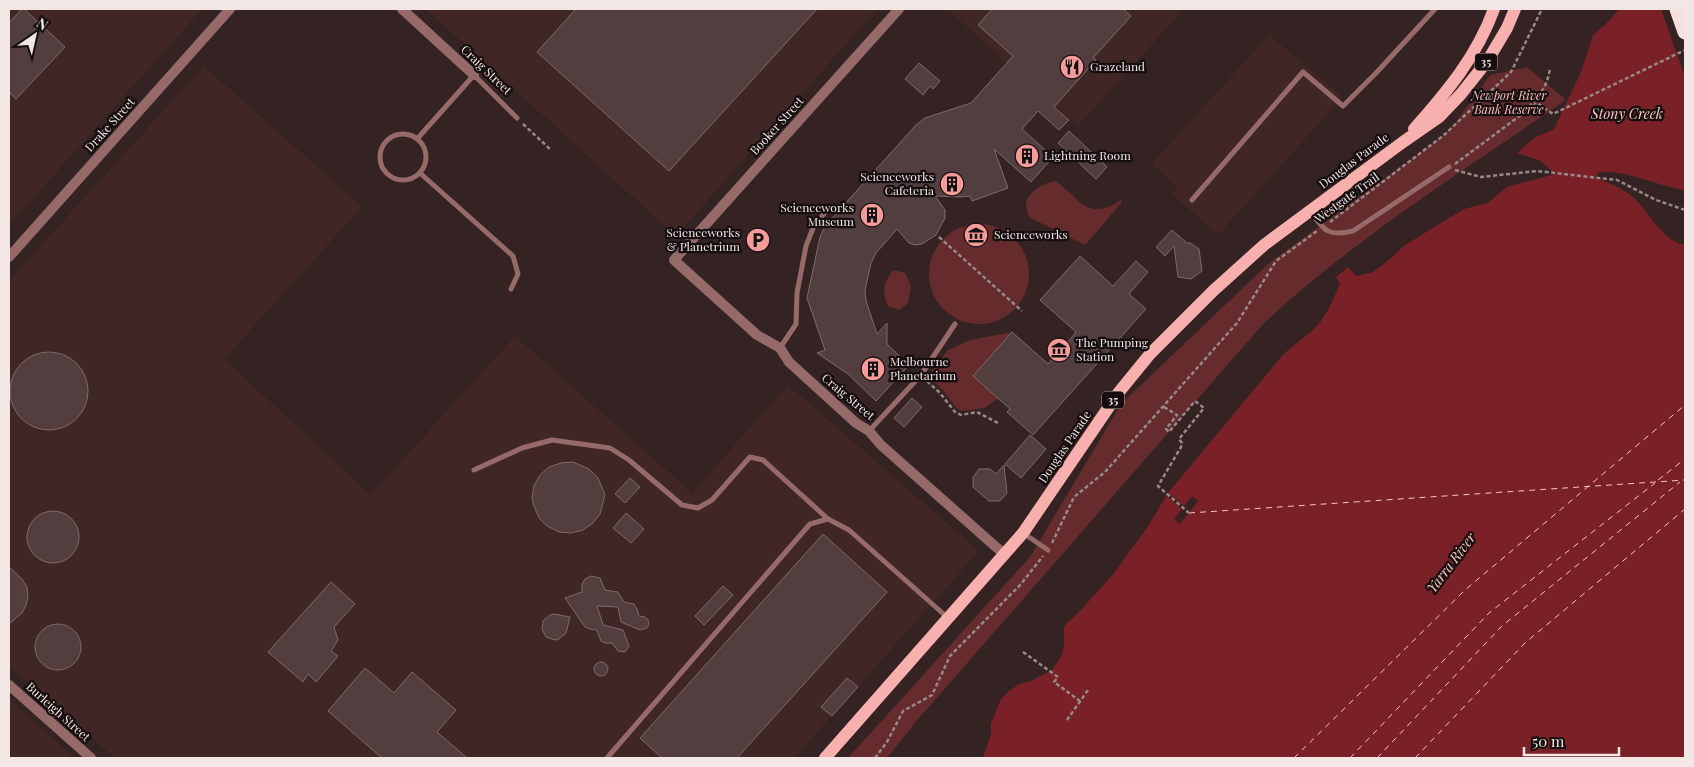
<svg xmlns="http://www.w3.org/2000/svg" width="1694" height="767" viewBox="0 0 1694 767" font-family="'Playfair Display',serif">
  <rect width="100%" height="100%" fill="#342322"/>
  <path fill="#402726" d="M9 9H202L9 225Z
    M426 9H877L676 236Z
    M947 9H1184L1078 126Z
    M1269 35 1343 97 1218 235 1172 194 1178 188 1152 164Z
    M204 66 362 207 224 359 371 495 515 336 692 493 788 385 979 551 794 758H115L9 665V281Z
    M9 699 75 758H9Z"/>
  <path fill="#662c2d" d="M1527 67 1566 100C1463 171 1356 238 1264 323L914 724 887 758H848L1030 557 1121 404 1268 264 1444 135 1457 121 1490 75Z
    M1056 181C1081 200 1088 222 1121 200L1122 202 1085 245 1029 217C1028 214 1026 209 1026 205 1027 192 1045 182 1056 181Z
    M929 274a50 50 0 1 1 100 0a50 50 0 1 1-100 0Z
    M893 270 905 273 911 286 908 303 899 310 888 306C881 291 884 283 893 270Z
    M1013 332 973 376 998 398 985 408 962 411 957 409 943 390 928 376 948 350 970 340Z"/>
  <path fill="#7a2027" d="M1619 9H1685V190C1658 186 1624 169 1599 172L1596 177C1608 183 1623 188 1634 198 1651 214 1661 240 1685 245V758H983L991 734V723L1001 699 1008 692 1019 684 1031 681 1052 670 1062 655 1064 644V628L1067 623 1080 611 1114 573 1147 528 1166 496 1161 491 1163 489 1168 493 1281 357C1291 346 1303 339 1314 329 1326 318 1333 299 1340 284L1336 277 1348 267 1356 276 1373 272 1390 259 1405 245 1464 209 1488 203 1507 187 1555 174 1541 161 1517 153 1534 138 1554 129 1581 72 1593 35 1606 24Z"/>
  <path fill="#342322" d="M1661 9H1685V77Z
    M1163 489 1184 506 1192 496 1198 501 1180 524 1174 519 1182 509 1161 491Z"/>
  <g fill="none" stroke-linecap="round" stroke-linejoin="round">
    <path stroke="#fbc6c4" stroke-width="1" stroke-dasharray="6 5" stroke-linecap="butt" d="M1658 480 1685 459
      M1189 513 1685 480
      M1294 758 1465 590 1685 405
      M1350 758 1489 613 1655 483
      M1377 758 1502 626 1680 482
      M1415 758 1525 643 1685 509"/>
  </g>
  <path fill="#523e3e" stroke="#806a69" d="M22 9H24L65 47 16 99 9 92V23Z
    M576 9H817L669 171 537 52Z
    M992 9H1123L1131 16 1093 58 1096 60 1054 107 1069 120 1059 130 1038 111 1022 129 1053 157 1031 182 994 149 1008 188 972 201 970 196 961 197 935 196 945 210V218L936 235 922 244 915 245 909 243 897 229 876 253 871 263 865 290 866 301 877 334 887 323V344L909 365 876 401 848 374 817 353 825 350 807 298 820 237 825 226 916 125 925 118 971 103 1013 56 978 25Z
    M919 63 940 81 933 89 930 86 923 95 905 79Z
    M1069 131 1107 167 1096 179 1058 143Z
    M1172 230 1187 243H1190L1199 249 1202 271 1191 279 1178 277 1174 246 1165 256 1156 247Z
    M1080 256 1113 286 1136 261 1148 272 1129 294 1146 309 1033 435 1007 412 1010 409 973 376 1012 332 1048 364 1068 342 1076 332 1040 300Z
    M10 391a39 39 0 1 1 78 0a39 39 0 1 1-78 0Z
    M912 398 922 407 904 427 894 418Z
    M1030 435 1046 449 1021 478 1005 464Z
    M573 462 589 469 598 478 605 495 600 514 593 523 583 530 571 533 559 532 547 526 539 518 534 506 532 498 534 486 540 475 549 467 561 463Z
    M1004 465 1007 493 1000 501H989L973 487V477L979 469H990L996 474Z
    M630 478 640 487 625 503 615 494Z
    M27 537a26 26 0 1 1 52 0a26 26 0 1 1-52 0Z
    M626 513 644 529 631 543 613 528Z
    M823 534 887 592 737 758H662L640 738Z
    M9 567 22 579 27 587 28 596 26 605 22 613 9 624Z
    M591 576 600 578 605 590 618 592 624 602 634 604 637 609 639 616 645 617 648 620 649 624 647 628 640 630 621 622 618 607 597 606 603 625 623 630 629 646 625 652 618 651 612 643H605L601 641 597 630 590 629 585 627 565 598 582 592V584L585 579Z
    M331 582 355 604 334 627 338 640 331 651 338 656 316 682 308 674 303 682 268 652Z
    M723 586 733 595 704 625 695 616Z
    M554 614 570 617 566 633 559 639 555 640 546 637 542 629 543 621 550 615Z
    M35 647a23 23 0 1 1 46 0a23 23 0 1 1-46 0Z
    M594 669a7 7 0 1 1 14 0a7 7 0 1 1-14 0Z
    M365 668 394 693 412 672 456 710 437 732 467 758H382L328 711Z
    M847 678 858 687 832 716 821 707Z"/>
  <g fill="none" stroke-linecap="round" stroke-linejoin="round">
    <path stroke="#978988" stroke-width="2.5" stroke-dasharray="4 2.5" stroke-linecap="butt" d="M1524 111C1538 99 1548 86 1550 68
      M523 124 551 150
      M1455 164 1537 103 1553 114 1685 50
      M1455 170 1481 177 1537 171 1617 180 1656 200 1685 210
      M1330 222 1444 135 1511 72 1542 9
      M939 237 1022 311
      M927 381 940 393 955 412 961 415 977 412 998 423
      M1164 407 1177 415 1166 429 1169 432 1195 401 1204 408 1179 439 1182 443 1181 447 1158 486 1189 513
      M1052 543 1074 497 1105 472 1237 323 1276 261 1317 231
      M1023 652 1058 677 1054 682 1080 701
      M1067 720 1088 690
      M875 758 887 742 903 711 932 695 950 656 1021 584 1043 556"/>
    <path stroke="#956a68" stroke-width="5" d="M380 157a23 23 0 1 1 46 0a23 23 0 1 1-46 0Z
      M417 139 474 75 517 118
      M420 173 513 256 518 274 511 289
      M1192 200 1303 72 1343 106 1377 72 1435 9
      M1311 212C1324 231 1329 237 1353 231L1449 167
      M780 348 796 324 797 293 806 246 813 228 829 207
      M869 431 921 375 955 324
      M474 470 522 448 552 440 610 448 629 460 682 505 698 508 712 500 750 457 763 460 828 519
      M1023 533 1048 550
      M607 758 810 524 828 519 849 530 948 618"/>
    <path stroke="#956a68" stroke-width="10" d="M402 9 474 75
      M899 9 674 260 757 335 780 348 789 362 856 423 869 431 881 445 1005 555
      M9 257 230 9
      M9 685 91 758"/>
    <path stroke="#f8b0ae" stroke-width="12" d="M1414 129C1447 92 1477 56 1494 9
      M825 758 1023 533 1119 392 1150 354 1213 291 1264 245 1403 142 1439 117 1461 94 1488 60 1507 28 1515 9"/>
    <path stroke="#f6dfde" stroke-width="15" d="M1677 9 1685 32"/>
  </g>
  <defs>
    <g id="restaurant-disc" transform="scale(1.25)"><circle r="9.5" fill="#f59b9a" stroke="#160e0e"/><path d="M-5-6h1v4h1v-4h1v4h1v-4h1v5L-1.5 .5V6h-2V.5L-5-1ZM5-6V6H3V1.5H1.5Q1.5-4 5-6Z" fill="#111"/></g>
    <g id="building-disc" transform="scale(1.25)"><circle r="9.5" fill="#f59b9a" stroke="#160e0e"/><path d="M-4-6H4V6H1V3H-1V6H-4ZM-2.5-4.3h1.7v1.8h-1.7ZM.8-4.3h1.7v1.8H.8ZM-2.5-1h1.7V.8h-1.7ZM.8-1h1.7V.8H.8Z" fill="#111"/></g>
    <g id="museum-disc" transform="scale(1.25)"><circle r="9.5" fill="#f59b9a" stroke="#160e0e"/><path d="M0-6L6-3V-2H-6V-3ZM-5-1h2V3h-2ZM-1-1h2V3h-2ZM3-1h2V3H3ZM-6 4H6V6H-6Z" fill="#111"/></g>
    <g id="parking-disc" transform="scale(1.25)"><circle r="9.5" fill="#f59b9a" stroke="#160e0e"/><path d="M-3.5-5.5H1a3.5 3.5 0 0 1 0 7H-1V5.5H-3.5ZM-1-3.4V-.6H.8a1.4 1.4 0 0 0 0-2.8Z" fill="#111"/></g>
  </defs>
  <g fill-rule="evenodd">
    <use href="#restaurant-disc" x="1072" y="67"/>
    <use href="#building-disc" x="1027" y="156"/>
    <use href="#building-disc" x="952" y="184"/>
    <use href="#building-disc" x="872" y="215"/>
    <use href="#museum-disc" x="976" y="235"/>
    <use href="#parking-disc" x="758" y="240"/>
    <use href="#museum-disc" x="1059" y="350"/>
    <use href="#building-disc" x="873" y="369"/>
  </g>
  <g text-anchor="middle" stroke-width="4.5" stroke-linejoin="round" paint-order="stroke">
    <g fill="#160e0e" stroke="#b1a6a5" stroke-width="1">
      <rect x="1475" y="53.5" width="22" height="17" rx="4"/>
      <rect x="1102" y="391.5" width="22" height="17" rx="4"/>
    </g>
    <g font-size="11" font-weight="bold" fill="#f3e7e6">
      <text x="1486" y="66">35</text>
      <text x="1113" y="404">35</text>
    </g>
    <g font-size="12" fill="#f3e7e6" stroke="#160e0e" text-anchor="start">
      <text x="1090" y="71">Grazeland</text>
      <text x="1044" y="160">Lightning Room</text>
      <text x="934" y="181" text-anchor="end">Scienceworks<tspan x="934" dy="14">Cafeteria</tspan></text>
      <text x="854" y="212" text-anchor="end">Scienceworks<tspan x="854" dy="14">Museum</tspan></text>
      <text x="740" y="237" text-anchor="end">Scienceworks<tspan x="740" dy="14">&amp; Planetrium</tspan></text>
      <text x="994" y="239">Scienceworks</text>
      <text x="1076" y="347">The Pumping<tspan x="1076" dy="14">Station</tspan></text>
      <text x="890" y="366">Melbourne<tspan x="890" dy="14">Planetarium</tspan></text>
    </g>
    <g font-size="12" fill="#f3e7e6" stroke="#160e0e">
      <text transform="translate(486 70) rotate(44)" y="4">Craig Street</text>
      <text transform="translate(110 125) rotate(-48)" y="4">Drake Street</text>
      <text transform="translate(777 126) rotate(-48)" y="4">Booker Street</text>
      <text transform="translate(1354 161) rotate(-37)" y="4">Douglas Parade</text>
      <text transform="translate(1347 198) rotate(-36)" y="4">Westgate Trail</text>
      <text transform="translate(848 397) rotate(40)" y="4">Craig Street</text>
      <text transform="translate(1065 447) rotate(-56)" y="4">Douglas Parade</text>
      <text transform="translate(58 712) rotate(42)" y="4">Burleigh Street</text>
    </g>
    <g font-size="12" font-style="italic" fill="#f7c1c0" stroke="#160e0e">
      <text x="1509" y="100">Newport River<tspan x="1509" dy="14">Bank Reserve</tspan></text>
    </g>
    <g font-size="14" font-style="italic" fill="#fbc6c4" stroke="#160e0e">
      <text x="1627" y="119">Stony Creek</text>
      <text transform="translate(1451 563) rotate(-53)" y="5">Yarra River</text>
    </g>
  </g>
  <rect width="1694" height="767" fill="none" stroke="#f3e7e6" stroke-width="20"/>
  <g transform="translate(35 35) rotate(34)" stroke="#160e0e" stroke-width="4" paint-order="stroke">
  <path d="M0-4L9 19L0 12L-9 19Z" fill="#f3e7e6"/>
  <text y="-8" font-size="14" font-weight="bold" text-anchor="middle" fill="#f3e7e6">N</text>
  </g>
  <path d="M1524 747v8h95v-8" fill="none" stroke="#f3e7e6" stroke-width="2.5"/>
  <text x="1532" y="747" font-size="15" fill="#f3e7e6" stroke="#160e0e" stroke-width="4" paint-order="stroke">50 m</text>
</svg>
